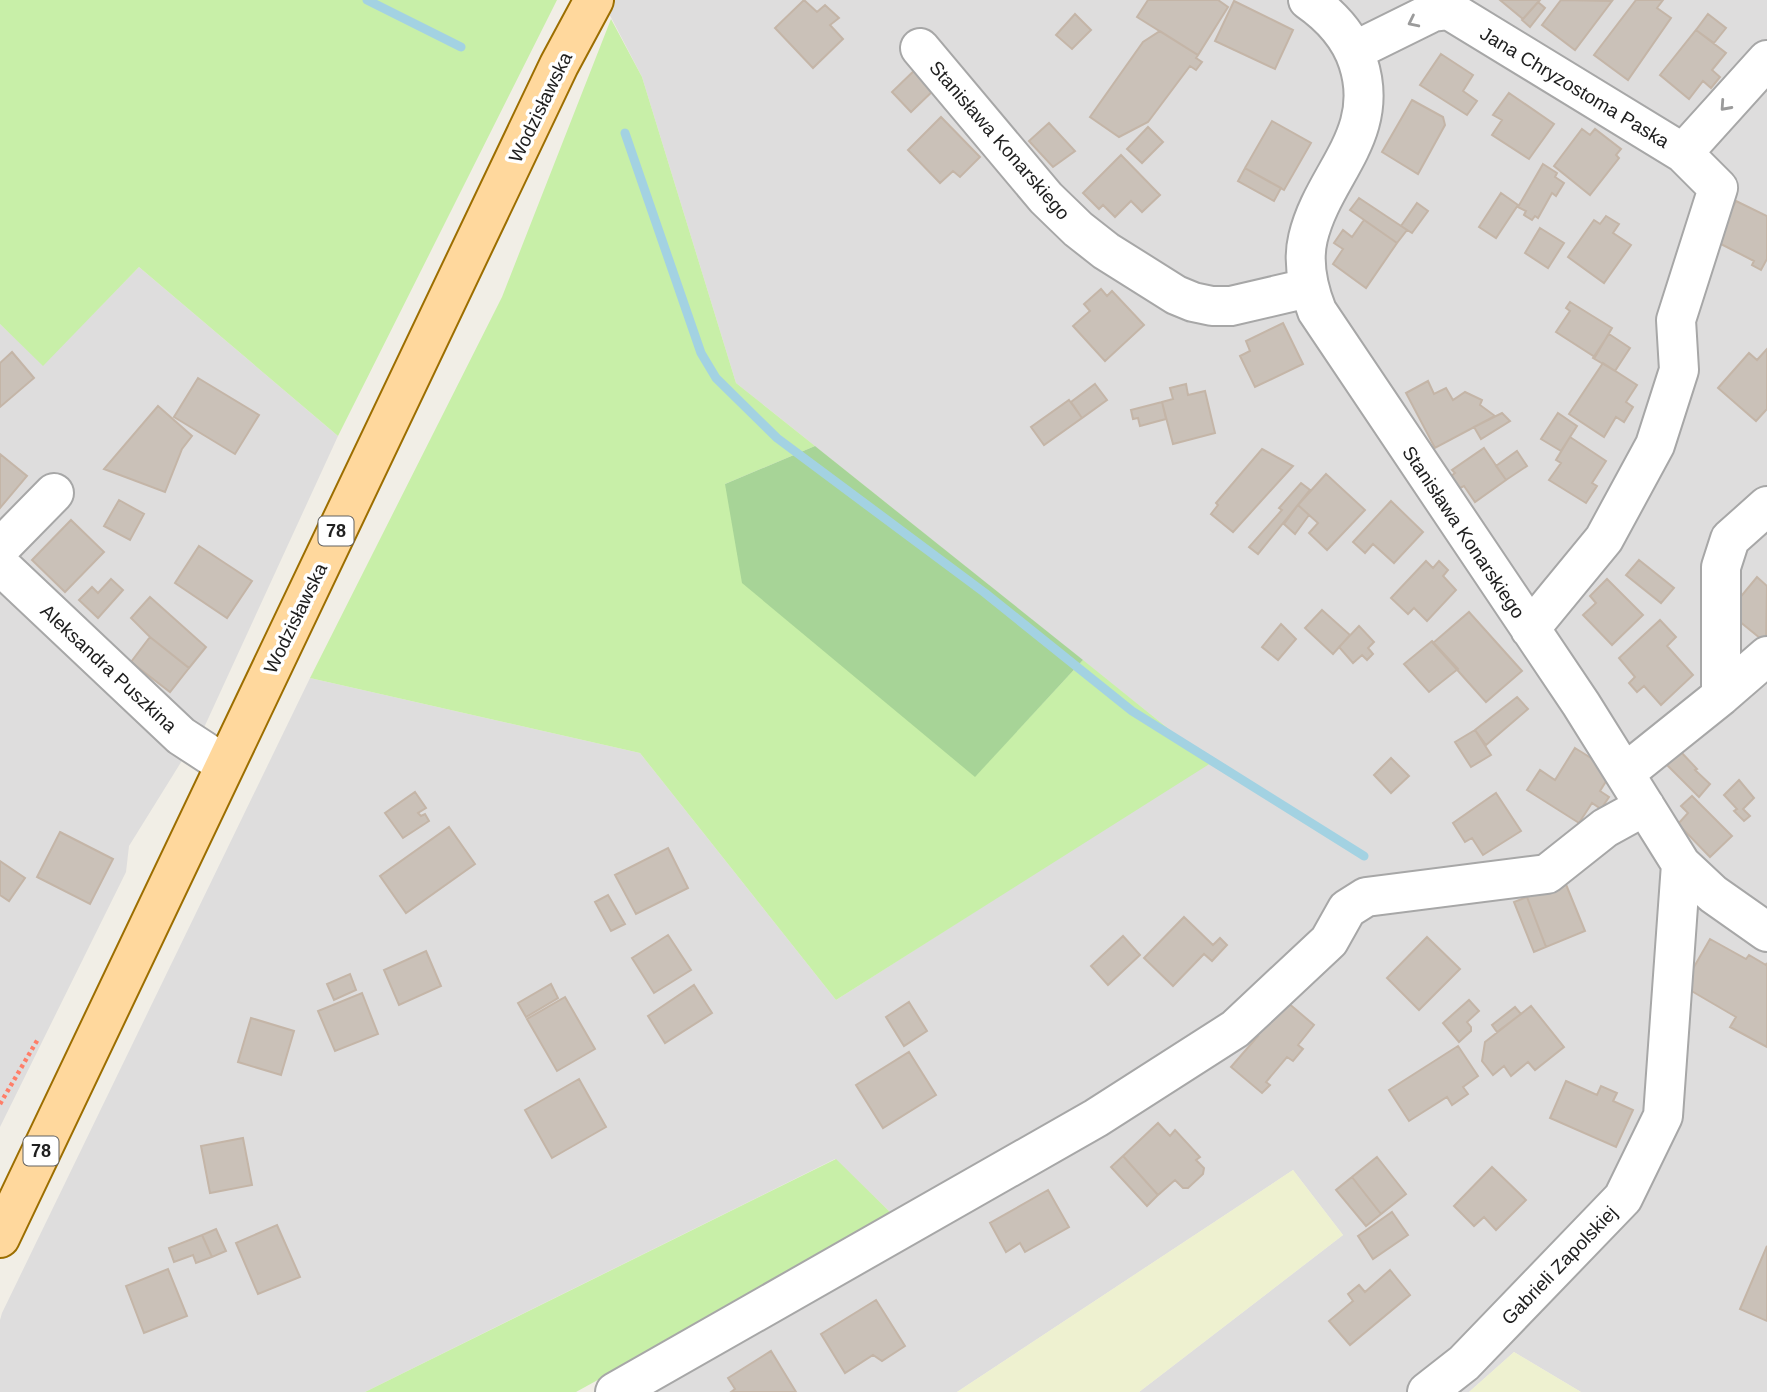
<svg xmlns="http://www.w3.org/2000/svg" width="1767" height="1392" viewBox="0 0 1767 1392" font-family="Arial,sans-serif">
  <rect width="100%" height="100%" fill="#f1eee6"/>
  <path fill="#dedddd" d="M602 0H1767V1392H1581L1514 1352 1469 1392H1139L1343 1235 1293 1170 957 1392H645L916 1237 835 1159 365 1392H0V1320L2 1313 310 678 640 753 836 1000 1210 762 736 383 642 77Z
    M139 267 338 436 202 732 11 565 0 537V324L43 365Z
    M0 592 183 759 129 846 126 872 0 1127Z"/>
  <path fill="#eef1d0" d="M1293 1170 1343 1235 1139 1392H957Z
    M1514 1352 1581 1392H1469Z"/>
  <path fill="#c8efa8" d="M0 0H557L338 436 139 267 43 366 0 324Z
    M611 19 642 77 736 383 815 446 725 484 975 776 1083 660 1211 763 836 1000 640 753 310 678 502 297Z
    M836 1159 894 1216 576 1392H365Z"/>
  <path fill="#a7d497" d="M815 446 1083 660 975 777 742 583 725 484Z"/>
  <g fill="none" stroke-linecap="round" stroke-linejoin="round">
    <path stroke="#a3d2e2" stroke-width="9" d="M367 0 461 47
      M625 133 701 353 716 378 777 438 985 593 1132 711 1364 856"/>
  </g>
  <path fill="#cac1b8" stroke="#c4b5a7" stroke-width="2" d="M804 0 817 12 825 5 839 18 830 25 843 39 813 68 775 28Z
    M1148 0H1218L1228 7 1198 55 1137 17Z
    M1500 0H1540L1523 19Z
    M1561 0 1612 1 1575 50 1542 25Z
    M1636 0H1663L1657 8 1671 18 1628 80 1594 55Z
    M1234 1 1293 30 1275 69 1215 41Z
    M1538 2 1545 8 1530 27 1522 20Z
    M1075 14 1091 30 1072 49 1056 35Z
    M1708 14 1726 28 1714 43 1696 30Z
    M1696 30 1726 53 1712 70 1720 77 1711 88 1703 81 1689 99 1660 75Z
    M1160 31 1198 55 1196 58 1202 62 1196 70 1190 66 1148 122 1119 137 1090 117 1143 42Z
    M1441 54 1473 75 1463 91 1477 101 1467 115 1420 85Z
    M920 65 939 85 911 112 892 92Z
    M1509 93 1554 124 1529 159 1492 135 1502 120 1493 115Z
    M1412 100 1443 117 1445 125 1418 174 1382 152Z
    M941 117 980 157 960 177 953 171 940 183 908 150Z
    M1272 121 1311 143 1284 190 1245 168Z
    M1049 123 1075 151 1053 167 1029 141Z
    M1148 127 1163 142 1142 163 1127 149Z
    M1582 129 1590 135 1595 129 1621 149 1616 155 1619 158 1590 195 1554 166Z
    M1121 155 1160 195 1142 212 1131 201 1115 217 1103 205 1099 209 1083 193Z
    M1543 164 1557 173 1555 177 1564 183 1556 196 1552 193 1538 218 1535 216 1532 220 1524 215 1526 211 1518 207Z
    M1245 168 1281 188 1274 201 1238 181Z
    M1501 193 1518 205 1496 238 1479 227Z
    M1359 198 1407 230 1397 243 1350 210Z
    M1736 201 1767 216V259L1761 270 1752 265 1754 261 1715 241Z
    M1417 203 1428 211 1412 233 1401 226Z
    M1606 216 1619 224 1613 233 1631 245 1604 283 1568 257 1594 220 1600 224Z
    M1364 220 1397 243 1366 288 1333 264 1343 249 1334 243 1343 230 1352 237Z
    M1540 228 1564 243 1548 268 1525 253Z
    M1101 289 1107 296 1112 291 1144 325 1105 361 1073 326 1090 311 1084 304Z
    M1570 302 1612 328 1595 357 1556 332 1570 311 1566 308Z
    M1283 323 1303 364 1255 387 1240 356 1250 351 1246 341Z
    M1609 334 1630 348 1615 371 1593 358Z
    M1767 349V409L1756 421 1718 388 1749 353 1757 360Z
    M12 352 34 378 0 407V363Z
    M1603 363 1637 385 1626 402 1633 407 1624 422 1616 417 1604 437 1569 414Z
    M198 378 259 415 235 454 174 417Z
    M1428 381 1434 394 1446 388 1453 400 1465 392 1482 400 1480 405 1495 416 1435 448 1406 393Z
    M1095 384 1107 400 1082 418 1071 402Z
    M1186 384 1188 395 1205 391 1215 433 1173 444 1162 402 1173 399 1170 388Z
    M1069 400 1082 418 1044 445 1031 427Z
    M1162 402 1166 419 1140 426 1138 418 1133 419 1131 410Z
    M158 406 192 436 182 449 165 492 104 469Z
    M1502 413 1510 421 1481 439 1474 427Z
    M1558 413 1577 426 1561 451 1541 439Z
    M1570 437 1606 461 1592 483 1597 486 1586 503 1549 480 1561 463 1556 460Z
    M1484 448 1506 480 1475 502 1464 486 1458 489 1450 477 1455 473 1452 470Z
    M1262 449 1293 466 1233 532 1211 514 1218 505 1216 503Z
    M1517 451 1527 466 1506 480 1496 466Z
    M0 454 27 476 0 508Z
    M1326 474 1365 510 1327 550 1309 533 1318 523 1298 505Z
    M1301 483 1310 490 1258 554 1249 547 1282 510 1279 508Z
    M119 500 144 514 130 540 104 526Z
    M1391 501 1423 532 1394 563 1373 544 1365 553 1353 542Z
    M1298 505 1309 515 1295 534 1284 524Z
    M71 520 104 552 65 592 32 560Z
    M199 546 252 581 227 618 175 583Z
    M1639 560 1674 588 1661 603 1626 575Z
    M1426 561 1433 568 1439 561 1448 570 1443 576 1456 590 1427 621 1414 608 1408 614 1391 598Z
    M1757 577 1767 586 1766 643 1728 612Z
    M111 579 123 590 98 618 79 600 92 587 98 593Z
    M1607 579 1643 615 1612 645 1583 615 1596 603 1590 596Z
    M150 597 206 647 189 668 150 637 131 618Z
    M1322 610 1350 635 1333 654 1305 628Z
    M1469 612 1522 671 1486 702 1433 643Z
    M1660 620 1676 637 1667 646 1693 675 1661 705 1644 686 1637 692 1629 683 1635 677 1619 658Z
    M1281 624 1296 639 1278 660 1262 647Z
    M1359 626 1374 642 1368 648 1373 654 1367 660 1362 655 1353 663 1339 647Z
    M150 637 189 668 170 692 131 662Z
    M1432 641 1458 669 1429 692 1404 664Z
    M1517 697 1528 709 1486 745 1475 730Z
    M1475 730 1491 755 1471 767 1455 742Z
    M1575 748 1607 768 1610 775 1600 791 1609 797 1601 809 1592 803 1579 823 1527 790 1540 770 1555 780Z
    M1681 752 1697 769 1695 770 1710 784 1699 797 1667 765Z
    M1391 758 1409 776 1391 793 1374 775Z
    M1739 780 1754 798 1743 809 1750 816 1744 821 1734 811 1737 809 1724 795Z
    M415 792 426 808 418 813 421 816 425 814 429 821 403 838 385 813Z
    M1496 793 1521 831 1483 855 1472 838 1465 842 1453 823Z
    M1692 796 1732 836 1710 857 1678 824 1688 813 1681 806Z
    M449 827 475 864 406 913 380 876Z
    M60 832 113 859 90 904 37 877Z
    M668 848 688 888 636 914 615 875Z
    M0 861 25 878 9 901 0 895Z
    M1565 882 1585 931 1546 947 1527 897Z
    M608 895 625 924 611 931 595 902Z
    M1527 897 1546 947 1534 952 1514 902Z
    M1184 917 1213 945 1220 938 1227 945 1212 961 1204 954 1173 986 1144 958Z
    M668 935 691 970 654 993 632 958Z
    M1123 936 1140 955 1108 985 1091 966Z
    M1427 937 1460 969 1419 1010 1387 978Z
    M1710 939 1746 959 1749 955 1766 965 1767 963V1047L1730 1027 1736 1017 1683 986Z
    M426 951 441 986 399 1005 384 970Z
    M350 974 356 990 334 1000 327 984Z
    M551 984 558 998 526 1017 518 1003Z
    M694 985 712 1013 665 1043 648 1016Z
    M362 993 378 1034 335 1051 318 1011Z
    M565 997 595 1049 557 1071 527 1019Z
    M1469 1000 1479 1011 1467 1022 1471 1027V1031L1459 1042 1443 1023Z
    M909 1002 927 1031 904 1046 886 1017Z
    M1287 1002 1314 1025 1298 1045 1303 1049 1293 1061 1287 1057 1266 1082 1270 1085 1262 1093 1231 1067 1258 1036 1252 1031Z
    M1531 1006 1564 1047 1535 1070 1528 1062 1511 1076 1504 1066 1493 1075 1482 1061 1485 1042Z
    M1515 1007 1521 1014 1497 1032 1492 1025Z
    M251 1018 294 1031 281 1075 238 1062Z
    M1458 1046 1478 1076 1463 1087 1468 1094 1452 1105 1447 1097 1409 1121 1389 1090Z
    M909 1052 936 1095 883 1128 856 1085Z
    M579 1079 606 1127 552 1158 525 1110Z
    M1566 1081 1597 1095 1601 1086 1617 1093 1613 1101 1633 1110 1616 1147 1550 1118Z
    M1158 1123 1170 1136 1175 1130 1200 1157 1196 1160 1204 1168 1203 1174 1188 1188H1183L1175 1180 1158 1195 1123 1156Z
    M243 1138 252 1185 210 1193 201 1146Z
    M1123 1156 1158 1195 1147 1206 1111 1167Z
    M1377 1157 1406 1194 1381 1214 1352 1177Z
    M1492 1167 1526 1200 1496 1230 1484 1217 1474 1226 1454 1206Z
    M1352 1177 1381 1214 1366 1226 1336 1190Z
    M1048 1190 1069 1227 1025 1252 1020 1243 1006 1252 990 1223Z
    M1392 1212 1408 1235 1373 1259 1358 1236Z
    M277 1225 300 1277 258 1294 236 1243Z
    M216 1229 226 1251 212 1257 202 1235Z
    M202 1235 212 1257 196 1263 193 1255 174 1262 169 1248Z
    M1767 1246V1321L1740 1309Z
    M168 1269 187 1316 144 1333 126 1286Z
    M1390 1270 1410 1295 1350 1345 1329 1321 1353 1301 1348 1294 1359 1285 1365 1292Z
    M876 1300 905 1346 882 1361 873 1355 845 1373 821 1334Z
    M771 1351 796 1392H731L735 1389 728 1378Z"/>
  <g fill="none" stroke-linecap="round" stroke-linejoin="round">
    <g stroke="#a7a7a7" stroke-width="42">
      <path id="minor" d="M1308 0C1331 16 1349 35 1358 62 1382 135 1323 174 1308 238 1302 263 1308 288 1317 311L1581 704 1681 864 1713 894 1767 932
        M920 48 1046 198 1078 229 1106 251 1176 295 1193 302 1212 306H1231L1308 288
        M1354 51 1433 12 1449 10 1683 153 1718 188 1676 320 1679 370 1655 445 1604 539 1530 629
        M1683 153 1767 60
        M0 548 54 493
        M0 565 181 736 224 764
        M1721 696V567L1730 539 1767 506
        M1625 773 1721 696 1767 656
        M615 1392 1096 1118 1235 1029 1329 941 1347 909 1366 897 1547 874 1605 828 1645 806
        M1427 1392 1464 1363 1623 1198 1663 1116 1681 864"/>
    </g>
    <g stroke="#9c6e00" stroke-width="42">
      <path id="major" d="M0 1238 559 65 594 0"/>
    </g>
    <path stroke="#ff7e69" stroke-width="4.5" stroke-dasharray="3.5 3.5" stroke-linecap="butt" d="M0 1104 38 1039"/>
    <use href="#minor" stroke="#fff" stroke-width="38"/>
    <use href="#major" stroke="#ffd89d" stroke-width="38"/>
  </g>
  <defs><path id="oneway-chevron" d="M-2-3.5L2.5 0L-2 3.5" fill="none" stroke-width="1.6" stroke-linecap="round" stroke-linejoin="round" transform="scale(1.75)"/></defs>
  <g stroke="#9b9b9b">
    <use href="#oneway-chevron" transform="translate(1413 22) rotate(154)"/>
    <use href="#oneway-chevron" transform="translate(1725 106) rotate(132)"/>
  </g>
  <g text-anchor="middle" stroke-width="7" stroke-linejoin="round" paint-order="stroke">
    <g fill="#fff" stroke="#636363" stroke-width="2">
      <rect x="318.5" y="516.5" width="35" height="29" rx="5"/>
      <rect x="23.5" y="1136.5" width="35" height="29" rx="5"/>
    </g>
    <g font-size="18" font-weight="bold" fill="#202020">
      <text x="336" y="537">78</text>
      <text x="41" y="1157">78</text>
    </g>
    <g font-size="19" fill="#202020" stroke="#fff">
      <text transform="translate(1575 87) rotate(31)" y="7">Jana Chryzostoma Paska</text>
      <text transform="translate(540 107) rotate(-64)" y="7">Wodzisławska</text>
      <text transform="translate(1000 140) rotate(49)" y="7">Stanisława Konarskiego</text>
      <text transform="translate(1464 532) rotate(56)" y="7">Stanisława Konarskiego</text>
      <text transform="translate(295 618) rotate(-64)" y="7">Wodzisławska</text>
      <text transform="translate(109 668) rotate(43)" y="7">Aleksandra Puszkina</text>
      <text transform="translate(1559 1265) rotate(-46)" y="7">Gabrieli Zapolskiej</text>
    </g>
  </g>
</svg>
